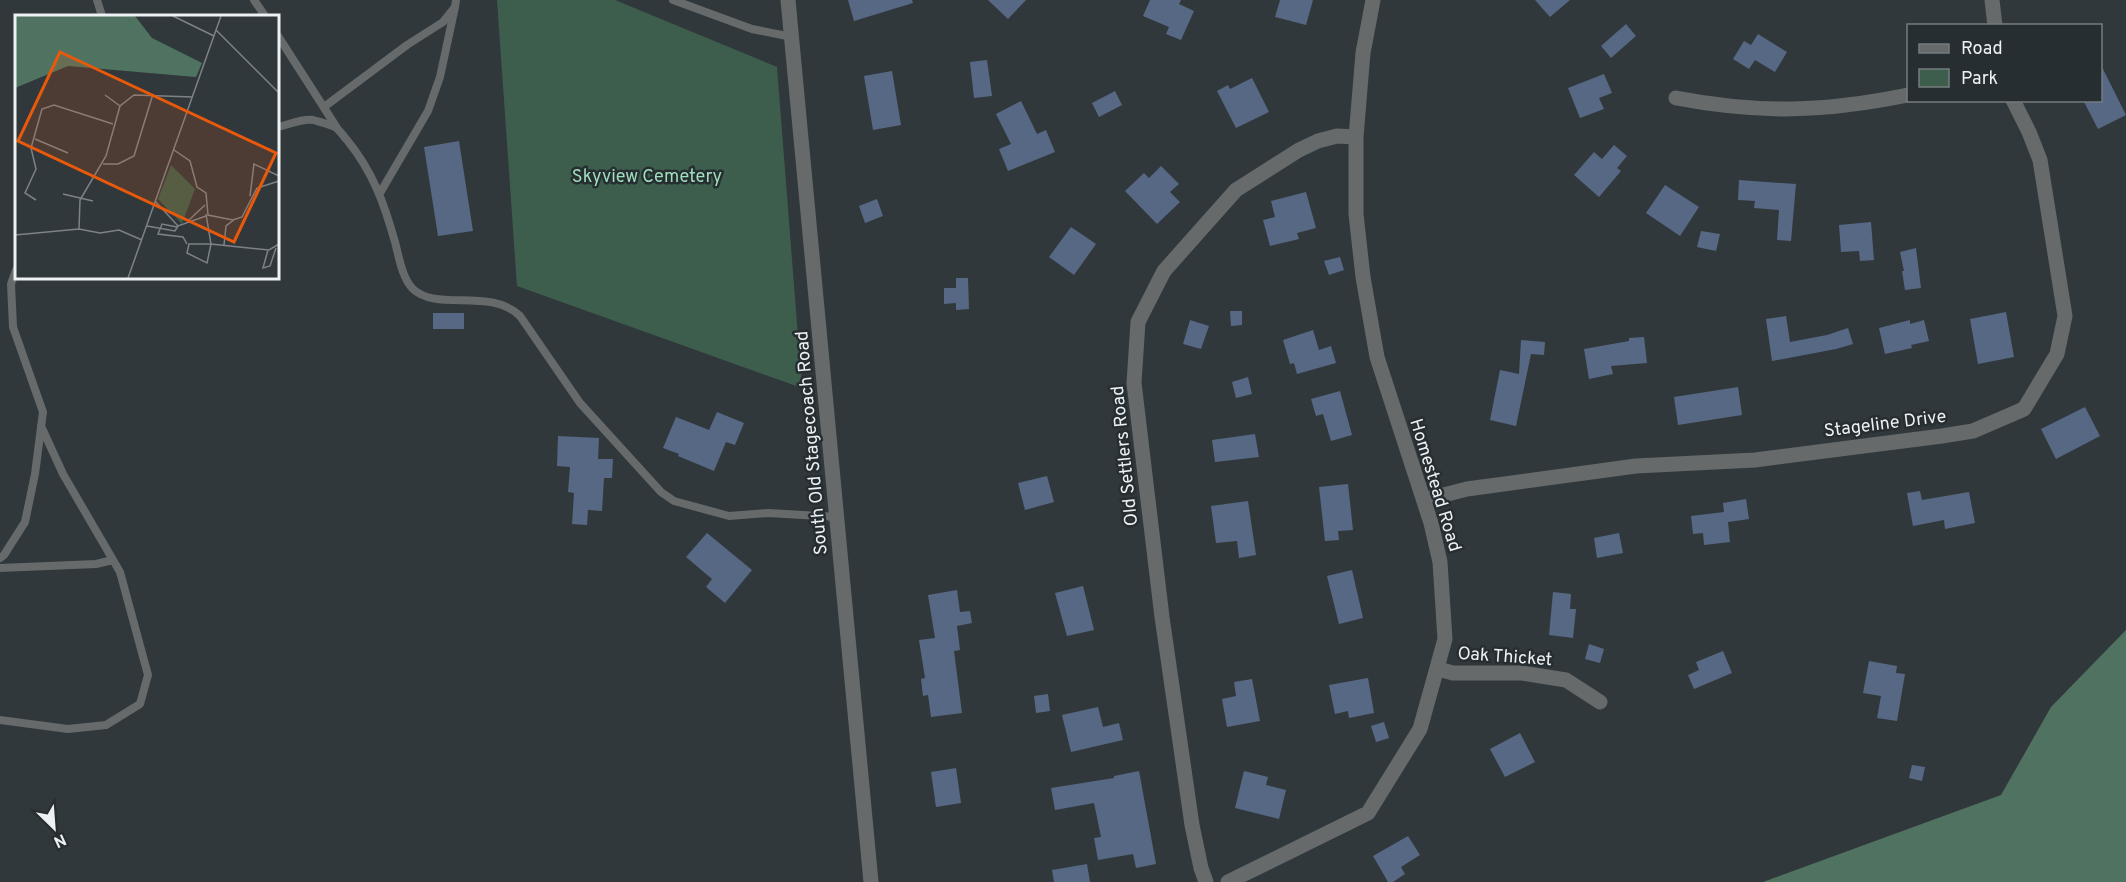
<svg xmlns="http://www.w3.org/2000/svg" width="2126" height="882" viewBox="0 0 2126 882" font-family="Overpass,sans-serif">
  <rect width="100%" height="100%" fill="#31383b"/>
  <path fill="#3d5e4d" d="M497 0H615L777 67 802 388 517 286Z"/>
  <path fill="#507361" d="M2126 630V882H1763L2001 795 2051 707Z"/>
  <path fill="#576884" d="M848 0H912L913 3 854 21Z
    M988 0H1026L1008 19Z
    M1150 0H1181L1179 4 1194 11 1181 40 1166 34 1169 27 1143 16Z
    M1280 0H1313L1306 25 1275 17Z
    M1535 0H1570L1550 17Z
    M1626 24 1636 36 1611 58 1601 46Z
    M1758 34 1787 52 1775 72 1755 60 1749 69 1733 59 1744 41 1751 45Z
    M987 60 992 96 974 98 970 62Z
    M2100 63 2126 115 2098 129 2083 100H2100Z
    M892 71 901 125 873 130 864 76Z
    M1604 74 1612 93 1599 98 1604 109 1580 118 1568 88Z
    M1252 78 1269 112 1236 128 1217 91 1228 85 1230 89Z
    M1115 91 1122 105 1099 117 1092 103Z
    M1021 101 1037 134 1046 130 1055 152 1008 171 999 149 1011 144 996 114Z
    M459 141 473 231 438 236 424 147Z
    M1614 145 1627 156 1617 168 1621 171 1599 197 1574 175 1594 152 1602 159Z
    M1161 166 1179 184 1170 192 1180 202 1157 224 1125 191 1144 173 1149 178Z
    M1739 180 1796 184 1791 241 1777 240 1779 210 1754 208 1755 201 1738 200Z
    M1665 185 1699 207 1680 236 1646 213Z
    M1306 192 1316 228 1297 233 1299 239 1270 246 1263 220 1275 217 1271 201Z
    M877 199 883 216 865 223 859 206Z
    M1871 222 1874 260 1860 261 1859 251 1841 252 1839 225Z
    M1071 227 1096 244 1074 275 1049 257Z
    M1701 231 1720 234 1716 251 1697 247Z
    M1916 248 1921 288 1905 290 1902 271H1904L1900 252Z
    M1340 257 1344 270 1329 275 1324 261Z
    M956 278H968L969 309 956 310V303L944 304V288H956Z
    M1230 311H1242V325L1231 326Z
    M2006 312 2014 357 1978 364 1970 319Z
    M433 313H464V329H433Z
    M1786 316 1790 342 1827 335 1848 328 1853 344 1836 349 1772 361 1766 319Z
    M1190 320 1209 326 1201 349 1183 344Z
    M1910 320V324L1924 320 1929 341 1911 345 1912 348 1885 354 1879 328Z
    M1313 330 1319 350 1331 346 1336 363 1297 374 1294 363 1290 364 1283 340Z
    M1644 337 1647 363 1611 366 1613 374 1589 379 1584 349 1629 341V338Z
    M1521 340 1545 342 1544 355 1531 354 1516 426 1490 420 1500 370 1519 374Z
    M1248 377 1252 394 1236 398 1232 382Z
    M1738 387 1742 415 1678 425 1674 397Z
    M1340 391 1352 435 1331 441 1323 414 1316 416 1311 399Z
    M2085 407 2100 436 2056 459 2041 429Z
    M717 412 744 423 735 445 726 442 714 471 678 456 679 454 663 448 676 417 709 430Z
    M1255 434 1259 457 1215 462 1212 440Z
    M558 436 599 438 598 459H613L612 478H604L602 511 588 510 587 525 572 524 574 493 568 492 570 467 557 466Z
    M1047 476 1054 502 1025 510 1018 483Z
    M1348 484 1353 530 1338 531 1339 540 1325 541 1319 487Z
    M1920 491 1922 500 1969 492 1975 523 1945 529 1944 520 1913 526 1907 493Z
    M1746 499 1749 519 1728 522 1730 542 1704 545 1703 533 1693 534 1691 516 1724 512 1723 503Z
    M1248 501 1256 555 1239 558 1237 541 1216 543 1211 506Z
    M707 533 752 570 725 603 706 587 712 579 686 557Z
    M1619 533 1623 553 1597 558 1594 538Z
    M1352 570 1363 618 1339 624 1327 576Z
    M1083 586 1094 630 1067 636 1055 593Z
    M957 590 960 612 970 611 972 623 957 626 960 650 954 651 962 713 931 717 928 695 923 696 921 679 925 678 919 640 935 638 928 595Z
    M1553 592 1571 594 1570 609H1576L1573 638 1549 635Z
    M1589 644 1604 649 1600 663 1585 659Z
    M1723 651 1732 673 1694 689 1688 675 1699 670 1696 662Z
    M1869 661 1897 666 1896 673 1905 674 1897 721 1877 718 1881 696 1863 693Z
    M1368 678 1374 713 1349 718 1348 711 1335 714 1329 685Z
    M1252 679 1260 721 1227 727 1222 699 1236 696 1234 682Z
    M1048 694 1050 711 1036 713 1034 696Z
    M1098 707 1103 727 1119 723 1123 740 1071 752 1062 715Z
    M1384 722 1389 738 1376 742 1371 726Z
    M1520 733 1535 762 1505 777 1490 749Z
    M1912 765 1925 767 1922 781 1909 778Z
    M956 768 961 803 936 807 931 772Z
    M1139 771 1156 864 1136 868 1133 854 1098 860 1094 838 1101 837 1094 803 1055 810 1051 788 1114 778V776Z
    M1244 771 1268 777 1266 785 1286 790 1279 819 1235 808Z
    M1408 836 1420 855 1401 867 1405 874 1393 882H1388L1373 856Z
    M1087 864 1090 882H1054L1052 870Z"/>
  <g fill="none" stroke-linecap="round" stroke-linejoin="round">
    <path stroke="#666a6a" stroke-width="8" d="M97 0 102 16
      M254 0 265 16
      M673 0 752 29 792 37
      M278 36 337 128
      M324 107 407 45 443 22 455 7 456 0
      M278 127C288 125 303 118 313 120 320 122 329 124 335 127 340 130 343 136 347 140 373 172 384 203 395 242 399 257 402 278 413 289 437 312 490 287 520 316L580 403 661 492 674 501 729 516 768 513 837 517
      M380 193 428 111 440 77 455 7
      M0 558 4 555 25 522 35 474 43 412 13 327 11 284 16 270
      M0 568 96 564 113 560
      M0 720 68 729 106 725 140 704 148 675 120 572 63 474 41 426"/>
    <path stroke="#666a6a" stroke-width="15" d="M1992 0 1995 26
      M1676 98C1760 114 1825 112 1908 95
      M1424 500 1467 489 1636 466 1755 460 1942 436 1973 431 2024 409 2057 354 2065 316 2040 160 2029 132 2013 100
      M1438 669 1453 673H1522L1566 680 1600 702
      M1206 882 1201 868 1192 825 1162 617 1134 383 1138 322 1164 271 1236 190 1299 150 1318 141 1337 136 1356 137
      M1228 882 1368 813 1420 729 1445 639 1440 562 1431 523 1377 357 1363 277 1356 214V137L1363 53 1373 0"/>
    <path stroke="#666a6a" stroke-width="15" d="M788 0 871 882"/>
  </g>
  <g text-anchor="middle" stroke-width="5" stroke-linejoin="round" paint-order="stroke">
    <g font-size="18" fill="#9fdfbd" stroke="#272e31">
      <text x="647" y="182">Skyview Cemetery</text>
    </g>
    <g font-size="18" fill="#edf1f3" stroke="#272e31">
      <text transform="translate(1885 423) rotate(-7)" y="6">Stageline Drive</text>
      <text transform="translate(811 443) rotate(-95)" y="6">South Old Stagecoach Road</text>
      <text transform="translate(1124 456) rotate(-96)" y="6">Old Settlers Road</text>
      <text transform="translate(1436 485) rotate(73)" y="6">Homestead Road</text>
      <text transform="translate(1505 656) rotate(4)" y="6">Oak Thicket</text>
    </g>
  </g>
  <g transform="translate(15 15)">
    <rect width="264" height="264" fill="#31383b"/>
    <path d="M156 150 180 174 167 209 143 184Z" fill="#3d5e4d"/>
    <path d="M0 1H120L137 23 187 48 181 62 53 51 0 73Z" fill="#507361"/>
    <path fill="none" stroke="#7c8285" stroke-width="1.5" d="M158 1 199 21M201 15 264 78M90 80 105 91M20 124 53 138M159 135 175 146 182 172 191 178 193 200 218 205 227 202 242 173 264 166M88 149H103L119 141 138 79M48 179 78 186M235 181 239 149 264 161M21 185 10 178 21 154 16 133 27 94 39 90 98 109M140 186 163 211 191 201M191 199 196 229 254 235 264 229M174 205 190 190M132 211 160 216 163 211M162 212 147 209 143 219 168 222 172 229M64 214 65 185 91 141 105 91 119 80 178 82M0 220 64 214 85 218 104 215 127 225M174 229H196L192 248 172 238ZM209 230 211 211 220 204M253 235 248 253 255 251 261 233M113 263 206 1"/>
    <path fill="#e8590c" fill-opacity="0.15" stroke="#e8590c" stroke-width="3" d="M45 37 261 138 219 227 3 126Z"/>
    <rect width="264" height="264" fill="none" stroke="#edf1f3" stroke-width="3"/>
  </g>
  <rect x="1907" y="24" width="195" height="78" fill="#272e31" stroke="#767c7f" stroke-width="1.5"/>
  <rect x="1919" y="44" width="30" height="9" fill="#666a6a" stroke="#767c7f" stroke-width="1.5"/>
  <text x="1961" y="54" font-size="18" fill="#edf1f3">Road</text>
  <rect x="1919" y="69" width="30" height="18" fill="#3d5e4d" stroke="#767c7f" stroke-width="1.5"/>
  <text x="1961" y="84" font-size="18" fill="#edf1f3">Park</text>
  <g transform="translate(54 828) rotate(155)" stroke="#272e31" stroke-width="4.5" paint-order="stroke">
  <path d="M0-4.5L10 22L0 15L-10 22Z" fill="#edf1f3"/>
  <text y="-9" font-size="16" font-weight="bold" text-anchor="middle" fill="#edf1f3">N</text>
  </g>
</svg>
